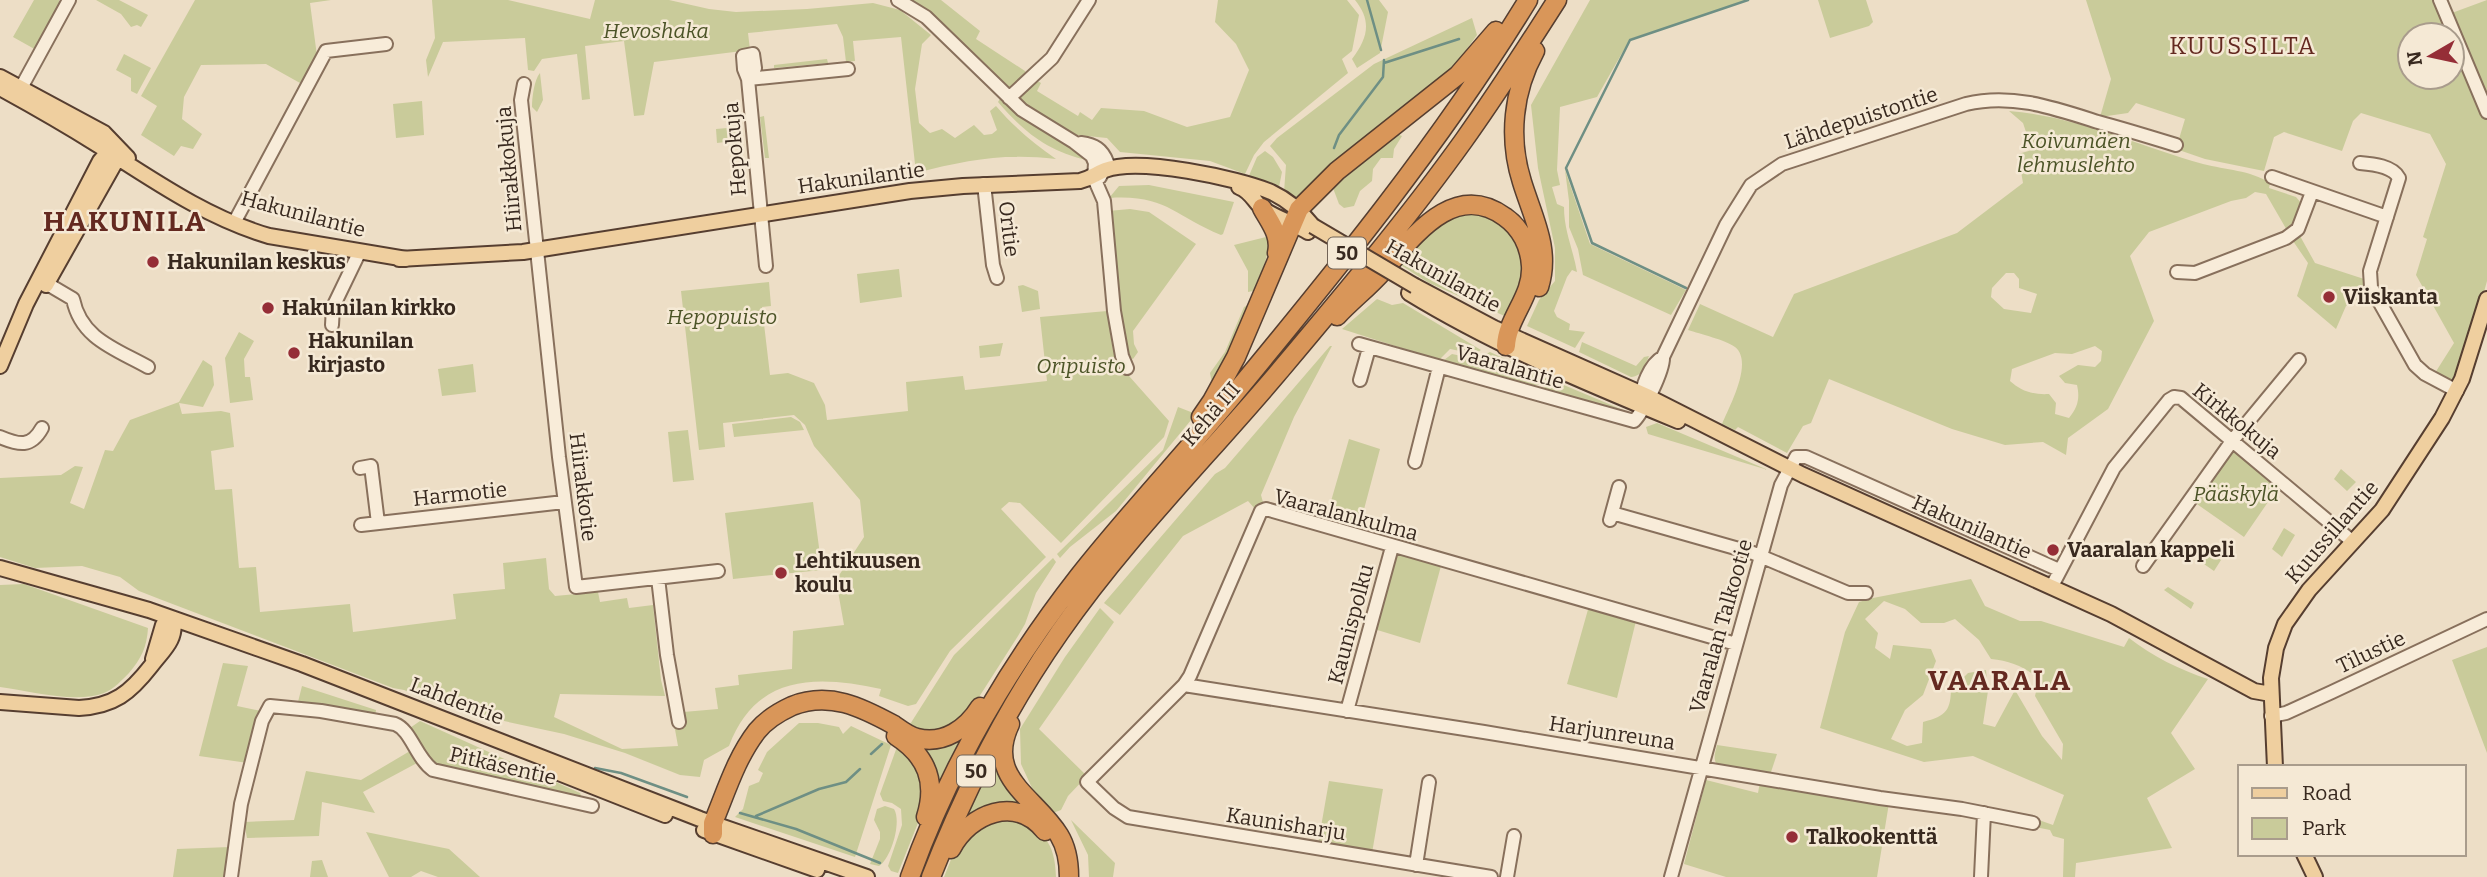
<svg xmlns="http://www.w3.org/2000/svg" width="2487" height="877" viewBox="0 0 2487 877" font-family="Bitter,serif">
  <rect width="100%" height="100%" fill="#eddec6"/>
  <path fill="#c9cb9a" fill-rule="evenodd" d="M34 0H59L60 11 38 51 13 37Z
    M96 0H119L148 15 141 27 137 25 131 27 121 14Z
    M195 0H331L310 3 317 56 300 83 266 64 201 65 184 97 182 119 202 134 193 149 181 146 174 156 141 135 157 106 141 96Z
    M432 0H508L590 19 595 0H669L709 9 736 12 807 9 873 3 900 10 931 35 922 44 915 89 919 123 930 133 942 129 955 138 974 125 984 135 992 134 997 130 990 111 996 106C1014 127 1033 143 1056 159 1004 153 967 160 916 173L901 37 853 41 855 61 846 62 843 37 837 24 748 33 750 50 654 62 644 115 634 116 624 41 585 46 590 99 582 100 577 54 542 59 534 71 528 70 525 38 443 42 428 77 426 60 435 38Z
    M909 0H941L980 31 976 39 1025 71 1027 77 1012 90 921 6Z
    M1218 0H1347L1359 15 1352 51 1342 59 1348 73 1264 142 1254 155 1245 174 1210 161 1120 152 1107 138 1077 135 1017 100 1036 80 1041 83 1037 91 1078 116 1080 112 1092 120 1101 108 1144 111 1187 127 1230 117 1249 70 1236 44 1215 22Z
    M1355 0H1379L1388 12 1380 53 1357 68 1352 59C1368 38 1372 21 1355 0Z
    M1590 0H1749L1630 39 1597 97 1560 107 1557 170 1560 185 1552 187 1557 204 1564 207C1564 231 1573 249 1577 272L1572 270 1567 277 1554 311 1557 317 1570 324 1569 330 1585 332 1575 348 1527 326 1539 300 1555 281V248L1538 168 1531 105Z
    M1818 0H1866L1873 22 1869 26 1830 38Z
    M2086 0H2434L2441 17 2487 0V281L2477 317 2450 385 2435 373 2454 343 2416 275 2427 239 2423 237 2446 164 2430 134 2361 113 2353 121 2342 151 2284 132 2274 137 2264 171 2205 159 2176 149 2185 119 2136 103 2128 113 2100 117 2111 79ZM2410 35H2452V77H2410Z
    M1472 18 1477 35 1453 68 1332 163 1297 199 1284 192 1286 165 1270 146 1277 138 1374 64Z
    M124 54 151 68 137 94 131 91V78L116 70Z
    M827 59 828 63 774 68V65Z
    M540 73 543 100 537 112 532 107C532 98 534 80 540 73Z
    M1001 97 1083 153 1087 160C1047 151 1024 132 998 102Z
    M422 101 424 135 396 138 393 104Z
    M2009 111C2076 116 2139 146 2203 164 2226 170 2250 170 2270 183L2269 188 2296 197 2302 204 2297 221 2288 232 2266 194 2255 192 2246 198 2231 201 2149 232 2130 256 2154 321 2108 409 2068 438 2066 455 2043 442 2005 445 1952 429 1829 379 1811 423 1803 426 1787 453 1738 427 1735 430 1722 424C1729 407 1754 362 1735 347 1726 340 1700 334 1688 330L1700 304 1773 337 1794 294 1957 233 2023 183 2018 154 2032 150 2023 123ZM2006 273H2014L2019 279V288L2037 294 2031 313 2004 309 1991 297 1992 288ZM2095 346 2102 351 2101 361 2095 367 2078 365 2059 376 2065 383 2077 385C2080 398 2078 407 2069 418L2055 414 2056 403 2049 394C2033 395 2021 391 2010 381L2012 369 2055 353 2072 354Z
    M764 116 769 158H765L760 117Z
    M738 127 740 140 717 143 716 129Z
    M1397 134 1402 136 1394 149 1393 158H1381L1373 169 1372 181 1360 191 1354 206 1344 208 1339 204 1333 188Z
    M1265 151 1273 157 1282 172 1279 187 1248 178 1257 157Z
    M1565 170 1590 244 1686 290 1671 315 1583 275 1578 249 1569 227V201Z
    M1149 185 1234 202 1223 234 1221 235C1174 216 1166 194 1109 198L1119 186Z
    M1130 209 1149 212 1196 244 1133 331 1134 344 1138 352 1133 359 1125 356 1108 211Z
    M1469 210 1495 216 1519 239 1525 274 1507 317 1429 283 1396 262 1426 230Z
    M2300 236 2315 263 2364 279 2368 294 2346 306 2336 329 2297 296 2308 263 2293 241Z
    M1266 237C1273 252 1259 276 1253 291L1248 292V271L1234 245Z
    M899 269 902 297 860 303 857 274Z
    M769 282 771 306 762 307 770 375 788 373 814 383 825 405 827 420 908 411 906 382 963 376 965 390 1047 381 1040 317 1107 311 1113 351 1121 367 1169 421 1164 437 1061 543 1020 503 1009 502 1001 509 1046 557 950 651 916 704 908 706 879 696 881 689C816 675 756 674 729 746L704 760 700 777 680 775 625 753 564 734 476 715 427 700 404 690 393 688 162 600 139 591 120 577 82 566 35 568 0 557V478L61 475 75 466 83 467 70 503 84 509 105 450 113 451 130 420 179 402 203 360 212 366 214 385 203 407 179 403 182 414 221 411 230 413 234 447 211 451 215 490 232 489 239 568 256 567 260 612 350 604 353 632 456 619 453 594 505 589 503 563 546 558 549 589 555 596 598 592 600 602 627 598 629 608 653 605 661 680 665 696 560 694 554 717 622 749 678 746 672 713 718 709 715 688 739 685 738 675 792 669 793 631 844 625 836 580 864 537 860 500 814 446 805 425 794 415 723 423 725 447 699 450 681 291Z
    M1023 285 1038 291 1040 309 1022 312 1018 286Z
    M1377 299 1392 305 1403 303 1481 350 1475 354 1450 349 1439 360 1342 329Z
    M1248 305 1247 317 1213 389 1210 373 1225 352 1244 307Z
    M239 332 254 341 244 359 245 377H250L253 400 230 403 225 358Z
    M1582 342 1636 366 1644 357 1649 356C1645 366 1643 376 1631 377L1579 352Z
    M1003 343 1000 356 980 358 979 346Z
    M1330 346H1332L1294 417 1261 495 1264 506 1256 510 1248 501 1183 536 1120 615 1104 603 1215 474 1225 468Z
    M1490 352 1552 381 1527 388 1444 363V360L1452 354 1476 359Z
    M473 364 476 392 442 396 438 369Z
    M1559 383 1623 410V412L1539 389Z
    M1178 407 1196 414 1116 511 1070 547 1060 558 1057 554 1163 450Z
    M791 417 800 422 804 430 734 437 732 424Z
    M1657 423 1768 470 1648 434 1646 427Z
    M688 430 694 480 673 482 668 432Z
    M1349 439 1380 449 1358 532 1325 522Z
    M2234 451 2239 452 2279 486 2244 537 2194 502 2228 453Z
    M2341 469 2356 482 2347 491 2334 479Z
    M813 502 822 570 733 579 725 513Z
    M2284 528 2295 535 2282 557 2272 549Z
    M1394 552 1441 566 1420 643 1374 629Z
    M2209 552 2221 560 2214 571 2201 562Z
    M1053 558 1056 562 1036 593 1025 624 1018 636 972 708 942 733 907 729 954 655Z
    M1971 579 1985 606 2020 621H2041L2124 647 2129 638C2152 656 2180 670 2208 679L2171 733 2195 769 2147 798 2172 848 2076 863 2075 877H2063L2064 839 2053 836 2050 830 2035 827 2036 819 2053 825 2064 795 1973 756 1924 762 1820 728 1845 632 1859 602 1873 598ZM1884 601 1905 609 1921 623H1944L1955 619 1979 640 1991 659C2010 661 2024 666 2039 679L2035 696 2063 744 2062 760 2042 736 2015 690 1995 727 1983 724 1988 691 1986 670 1968 673 1958 683 1951 686C1951 710 1947 716 1923 722L1922 743 1907 746 1891 739 1905 710 1923 695 1936 661 1931 649 1893 645 1890 659 1875 648 1878 633 1865 619Z
    M24 584 148 628C147 647 141 659 129 673 122 680 114 689 104 693 76 704 30 691 0 687V585Z
    M2168 587 2194 603 2191 609 2164 590Z
    M1589 606 1636 621 1617 698 1567 684Z
    M1100 608 1114 622 1039 729 1087 776 1068 796 1061 810 1050 814 1037 799 1021 764 1020 729 1065 657Z
    M2487 647V753L2452 660Z
    M223 663 248 666 237 706 261 711 248 763 199 756Z
    M302 686 376 710 375 717 297 706Z
    M420 721 580 793 583 801 435 767 407 730Z
    M799 723H818L839 727 843 734 851 726 891 745 855 857 735 817 743 809 749 786 759 782 763 773 758 770 767 752Z
    M965 730 935 795 912 741Z
    M898 744 924 778 920 818 898 873 891 871 888 866 902 825 901 809 892 803 883 801 880 794Z
    M999 745 1033 816 961 825Z
    M1717 745 1777 754 1770 775 1719 767C1712 760 1715 754 1717 745Z
    M410 751 417 763 363 792 375 813 322 802 319 836 247 838 244 822 294 820 306 771 361 780Z
    M1706 780 1758 793 1760 782 1889 803 1877 877H1726L1684 864Z
    M1329 781 1383 789 1372 853 1318 844Z
    M885 806 894 809C902 822 891 859 879 866L870 864 880 839V832L874 820 877 809Z
    M1005 816C1039 830 1055 836 1056 877H944L956 847 971 828Z
    M1071 820 1115 863 1113 877H1089L1088 855Z
    M366 832 449 849 480 877H438L421 871 411 877H389Z
    M230 847 226 877H173L177 849Z
    M322 860 328 877H310L312 861Z"/>
  <g fill="none" stroke-linecap="round" stroke-linejoin="round">
    <path stroke="#6e8f84" stroke-width="2.5" d="M1367 0 1381 50
      M1384 63 1459 39
      M1334 148 1339 135 1383 77 1384 60
      M1686 288 1592 243 1566 168 1630 40 1748 0
      M871 754 882 744
      M595 768 621 773 687 797
      M740 813 796 829 880 863
      M756 816 819 789 846 782 860 769"/>
    <g stroke="#88705c" stroke-width="16">
      <path id="minor" d="M898 0 926 17 1022 110 1074 142 1092 156 1095 163 1094 178 1104 201 1114 311 1122 356 1127 368
        M2440 0 2487 112
        M753 54 755 68 748 79 744 69 743 56Z
        M524 84 521 100 559 457 576 587 718 571
        M16 97 69 0
        M1009 98 1052 58 1089 0
        M1081 143C1095 145 1102 149 1107 162L1100 177
        M2360 163C2373 164 2393 166 2399 178L2370 271 2371 287 2415 365 2425 374 2457 391
        M2272 177 2387 217
        M984 184 993 265 997 278
        M234 223 326 51 386 44
        M766 266 748 79 848 69
        M2177 272 2195 273 2286 238 2298 229 2312 192
        M39 279 73 299C81 339 116 349 148 367
        M332 325 333 307 360 251
        M1359 344 1634 421C1643 412 1664 370 1663 357L1726 225 1751 185 1782 164 1966 104C2012 93 2054 108 2098 122 2124 129 2150 137 2176 145
        M1360 380 1369 348
        M1642 403C1640 388 1650 364 1663 357
        M0 437C19 445 31 448 42 428
        M1415 462 1439 367
        M360 468 371 466 378 523
        M1612 513 1753 553 1848 593H1866
        M1610 520 1619 487
        M361 525 564 502
        M2143 566 2232 441 2299 360
        M658 578 667 655 679 722
        M2052 586 2114 468 2169 400 2174 397 2181 398 2353 542
        M1184 685 1484 732 1880 798 1962 809 2033 823
        M1347 711 1392 547
        M2271 716 2286 713 2332 692 2487 619
        M1416 865 1429 782
        M231 877 241 804 262 721 270 706 321 711 395 724C411 730 416 758 433 770L592 806
        M1491 877 1128 817 1114 808 1087 782 1184 685 1190 676 1261 511 1266 509 1736 644
        M1507 877 1514 836
        M1671 877 1781 485 1796 457H1806L2059 570
        M1981 877 1984 813"/>
    </g>
    <g stroke="#563e30" stroke-width="18">
      <path id="major" d="M0 77 104 133 128 158
        M0 88C33 106 66 125 98 145 153 180 207 218 269 236L406 259
        M1239 187C1251 191 1254 202 1263 209 1276 218 1293 223 1308 232
        M399 259 523 252 910 191 963 186 1080 181C1092 178 1095 174 1105 170 1139 157 1237 178 1271 192 1288 200 1301 211 1313 226
        M46 285 112 168 117 159 115 150
        M1415 286 1494 328 1649 397 1803 475 2111 614 2254 691 2271 694
        M1409 293C1494 345 1586 383 1678 421
        M0 366 26 304 100 161 113 146
        M0 568 149 610 302 664 700 819 867 877
        M153 659 163 625 173 619
        M0 702 79 708C114 706 130 693 151 666 163 650 177 640 173 619
        M2275 767 2271 678 2276 648 2285 624 2309 590 2382 510 2442 418 2462 379 2487 299
        M551 770 665 815
        M704 830 817 870
        M2304 854 2315 877"/>
    </g>
    <g stroke="#563e30" stroke-width="21">
      <path id="highway" d="M1535 51C1513 91 1508 138 1522 182 1533 218 1551 249 1539 287
        M1262 208C1270 223 1281 235 1277 253
        M1337 316C1352 300 1369 287 1383 271 1412 239 1453 179 1505 217 1521 228 1530 247 1531 266 1533 296 1507 318 1506 346
        M1201 417 1212 401 1236 357 1299 209 1337 171 1458 75 1496 31
        M1010 724C984 778 1036 797 1059 835 1067 848 1069 862 1069 877
        M896 736C927 756 937 782 926 817
        M713 834V823C726 792 736 758 757 731 766 720 779 712 792 706 829 691 861 707 894 725 901 730 909 736 917 738 944 745 967 728 980 707
        M951 849C970 813 1016 795 1045 831
        M910 877C949 768 1008 667 1079 576 1127 515 1180 459 1230 399 1335 272 1442 141 1528 0
        M931 877C965 790 1006 709 1060 632 1124 540 1204 460 1277 374 1341 298 1406 221 1464 140 1496 95 1527 47 1557 0"/>
    </g>
    <use href="#minor" stroke="#f8ecd9" stroke-width="12"/>
    <use href="#major" stroke="#efcf9f" stroke-width="14"/>
    <use href="#highway" stroke="#d99659" stroke-width="18"/>
    <g stroke="#563e30" stroke-width="18" stroke-linecap="butt">
      <path id="major-bridge" d="M1313 226 1415 286"/>
    </g>
    <use href="#major-bridge" stroke="#efcf9f" stroke-width="14"/>
  </g>
  <g fill="#952e37" stroke="#f5e9d5" stroke-width="2.5">
    <circle cx="153" cy="262" r="7"/>
    <circle cx="2329" cy="297" r="7"/>
    <circle cx="268" cy="308" r="7"/>
    <circle cx="294" cy="353" r="7"/>
    <circle cx="2053" cy="550" r="7"/>
    <circle cx="781" cy="573" r="7"/>
    <circle cx="1792" cy="837" r="7"/>
  </g>
  <g text-anchor="middle" stroke-width="5" stroke-linejoin="round" paint-order="stroke">
    <g fill="#f5e9d5" stroke="#716356" stroke-width="2">
      <rect x="1328" y="237.5" width="38" height="31" rx="5"/>
      <rect x="957" y="755.5" width="38" height="31" rx="5"/>
    </g>
    <g font-size="19" font-weight="bold" fill="#38291f">
      <text x="1347" y="260">50</text>
      <text x="976" y="778">50</text>
    </g>
    <g font-size="21" font-style="italic" fill="#4c5427" stroke="#f5e9d5">
      <text x="656" y="38">Hevoshaka</text>
      <text x="2076" y="148">Koivumäen<tspan x="2076" dy="24">lehmuslehto</tspan></text>
      <text x="722" y="324">Hepopuisto</text>
      <text x="1081" y="373">Oripuisto</text>
      <text x="2236" y="501">Pääskylä</text>
    </g>
    <g font-size="21" fill="#38291f" stroke="#f5e9d5">
      <text transform="translate(1861 118) rotate(-18)" y="7">Lähdepuistontie</text>
      <text transform="translate(735 149) rotate(-95)" y="7">Hepokuja</text>
      <text transform="translate(509 169) rotate(-95)" y="7">Hiirakkokuja</text>
      <text transform="translate(861 178) rotate(-8)" y="7">Hakunilantie</text>
      <text transform="translate(303 214) rotate(15)" y="7">Hakunilantie</text>
      <text transform="translate(1009 229) rotate(83)" y="7">Oritie</text>
      <text transform="translate(1443 276) rotate(29)" y="7">Hakunilantie</text>
      <text transform="translate(1510 367) rotate(16)" y="7">Vaaralantie</text>
      <text transform="translate(1211 414) rotate(-49)" y="7">Kehä III</text>
      <text transform="translate(2237 421) rotate(39)" y="7">Kirkkokuja</text>
      <text transform="translate(583 487) rotate(83)" y="7">Hiirakkotie</text>
      <text transform="translate(460 494) rotate(-6)" y="7">Harmotie</text>
      <text transform="translate(1346 515) rotate(15)" y="7">Vaaralankulma</text>
      <text transform="translate(1972 527) rotate(24)" y="7">Hakunilantie</text>
      <text transform="translate(2332 532) rotate(-49)" y="7">Kuussillantie</text>
      <text transform="translate(1351 624) rotate(-75)" y="7">Kaunispolku</text>
      <text transform="translate(1721 626) rotate(-74)" y="7">Vaaralan Talkootie</text>
      <text transform="translate(2371 652) rotate(-25)" y="7">Tilustie</text>
      <text transform="translate(457 701) rotate(21)" y="7">Lahdentie</text>
      <text transform="translate(1612 733) rotate(9)" y="7">Harjunreuna</text>
      <text transform="translate(503 766) rotate(13)" y="7">Pitkäsentie</text>
      <text transform="translate(1286 824) rotate(9)" y="7">Kaunisharju</text>
    </g>
    <g font-size="21" font-weight="bold" fill="#38291f" stroke="#f5e9d5" text-anchor="start">
      <text x="167" y="269">Hakunilan keskus</text>
      <text x="2343" y="304">Viiskanta</text>
      <text x="282" y="315">Hakunilan kirkko</text>
      <text x="308" y="348">Hakunilan<tspan x="308" dy="24">kirjasto</tspan></text>
      <text x="2067" y="557">Vaaralan kappeli</text>
      <text x="795" y="568">Lehtikuusen<tspan x="795" dy="24">koulu</tspan></text>
      <text x="1806" y="844">Talkookenttä</text>
    </g>
    <g font-size="24" letter-spacing="2" fill="#642920" stroke="#f5e9d5">
      <text x="2243" y="54">KUUSSILTA</text>
    </g>
    <g font-size="28" font-weight="bold" letter-spacing="2" fill="#642920" stroke="#f5e9d5">
      <text x="125" y="231">HAKUNILA</text>
      <text x="2000" y="690">VAARALA</text>
    </g>
  </g>
  <rect x="2238" y="765" width="228" height="91" fill="#f5e9d5" stroke="#a99c8c" stroke-width="2"/>
  <rect x="2252" y="788" width="35" height="10" fill="#efcf9f" stroke="#a99c8c" stroke-width="2"/>
  <text x="2302" y="800" font-size="21" fill="#38291f">Road</text>
  <rect x="2252" y="818" width="35" height="21" fill="#c9cb9a" stroke="#a99c8c" stroke-width="2"/>
  <text x="2302" y="835" font-size="21" fill="#38291f">Park</text>
  <g transform="translate(2431 56) rotate(261)"><circle r="33" fill="#f5e9d5" stroke="#a99c8c" stroke-width="2"/>
  <path d="M0-5L12 26L0 18L-12 26Z" fill="#952e37"/>
  <text y="-10" font-size="19" font-weight="bold" text-anchor="middle" fill="#38291f">N</text>
  </g>
</svg>
